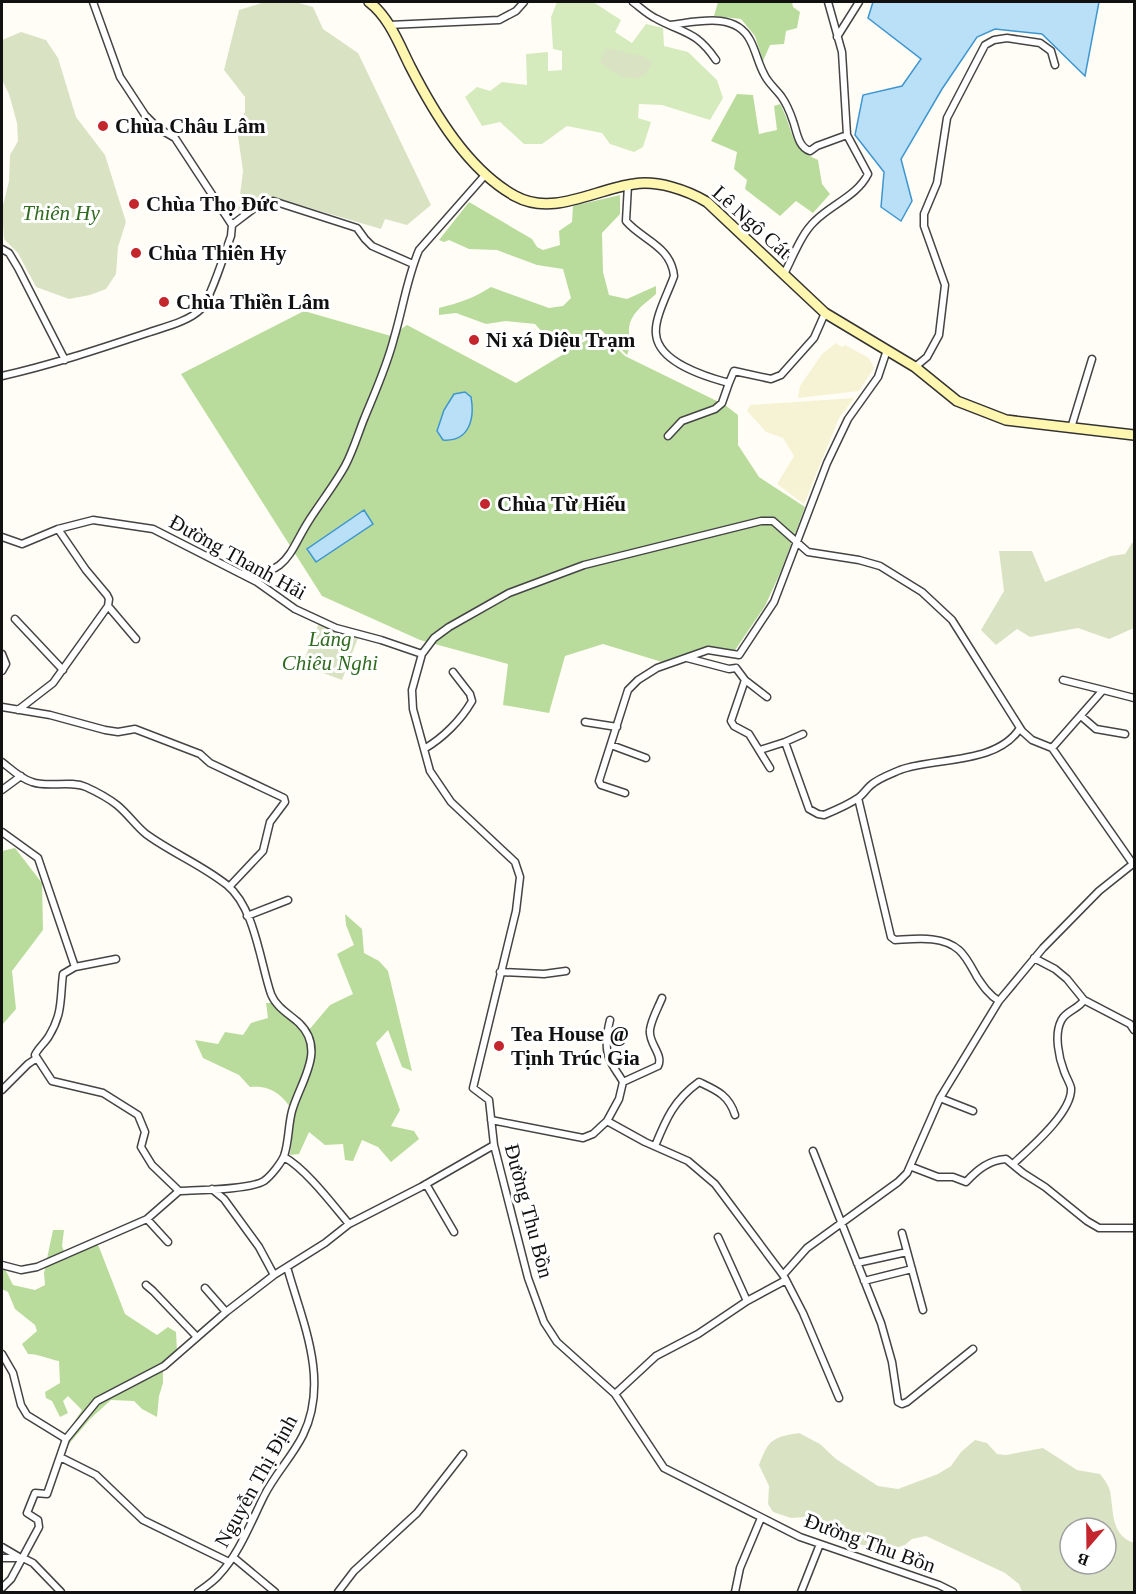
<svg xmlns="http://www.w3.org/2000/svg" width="1136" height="1594" viewBox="0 0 1136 1594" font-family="Georgia,serif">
  <rect width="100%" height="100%" fill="#fffdf5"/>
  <path fill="#f6f3d4" d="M836 343 842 347 845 345 869 358 874 368 859 391 798 398 800 386 822 354Z
    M854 398 839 418 804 504 777 484 794 456 783 438 766 432 747 411 750 405Z"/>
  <path fill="#d5ebbd" d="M557 2H593L621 20 615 32 632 43 646 24 663 28 664 46 688 52 717 80 723 98 710 120 662 105 639 104 638 118 651 122 643 147 634 152 610 144 602 133 567 126 542 144H524L500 122 482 126 465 97 477 87 490 91 502 82 527 85 526 54 548 52V71L562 70V51L553 49 551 17Z"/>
  <path fill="#b9dc9c" d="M718 2H792L793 7 800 12 797 28 786 31 784 44 770 45 763 61 755 36 741 19 714 16Z
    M737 94 753 95 759 134 777 130 774 106 780 104C794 129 788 147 818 160L822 184 830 194 813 213 796 201 780 216 745 189 747 180 734 169 737 152 711 141Z
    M620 195V214L602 233 603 272 609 295 627 299 656 286V294C645 304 628 314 629 332 629 342 631 345 627 355L600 329 564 351 551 342 535 324 506 321 486 324 456 313 439 315V308C459 303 474 298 491 287L549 308 563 306 571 298 563 269 537 265 497 250 469 249 449 240 444 242 439 240 469 202 532 239 537 247 543 250 560 245 559 231 572 222 573 206Z
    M304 311 391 336 407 325 516 383 600 332 625 356 725 405 738 415V445L759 477 805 507 781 571 765 606 735 650 708 647 662 662 603 644 565 656 549 713 503 705 508 664 420 640 322 596 181 374Z
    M15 848 42 883 43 930 12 971 16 1009 2 1025V851Z
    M345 914 362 929 364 953 379 961 388 971 412 1071 402 1067 388 1030 376 1043 400 1110 391 1126 414 1131 419 1139 391 1162 378 1147 362 1140 353 1161 345 1160 343 1144 325 1145 309 1132 299 1154 290 1155 295 1114C283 1096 273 1085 250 1087L239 1075 203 1058 195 1040 218 1044 225 1032 243 1035 251 1023 268 1018 266 1003H278L308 1031 330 1005 353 994 337 954 354 945 346 925Z
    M53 1230H64L62 1246 65 1254 93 1239 99 1247 125 1314 157 1335 168 1327 176 1332 177 1351 156 1368 163 1371V1383L159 1396 157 1417 142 1409 134 1401 111 1400 90 1419 69 1444 65 1440 67 1433 82 1410 68 1396 63 1401 68 1413 60 1417 52 1401 46 1398 45 1392 60 1383 59 1361C48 1359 39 1354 28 1354L22 1344 37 1331 35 1325 15 1309 8 1292 2 1289V1263L13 1285 35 1290 45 1285 44 1273Z"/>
  <path fill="#d9e3c4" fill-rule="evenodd" d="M265 2H296L313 7 323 29 358 53 431 205 407 225 385 219 381 229 266 195 238 211 243 171 237 129 245 112V97L224 70 239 10Z
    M21 32 46 40 58 58 76 117 105 155 126 222 118 247 116 274 106 289 90 295 69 299 36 287 18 253 4 239 2 209 9 181 10 155 18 141 17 123 9 94 2 80V40Z
    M606 48 642 56 652 61 648 72 638 79 620 76 600 63Z
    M1132 543H1134V628L1109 639 1078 628 1030 637 1017 629 996 645 981 630 1004 591 999 551H1032L1045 582 1111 556 1125 554Z
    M319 623 358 638 342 680 302 665Z
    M799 1433 820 1444 836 1459 878 1486 898 1489 938 1474 951 1466 961 1452 975 1440 987 1443 997 1454 1006 1455 1043 1448 1077 1470 1100 1474C1104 1479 1108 1484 1110 1491 1114 1511 1110 1535 1134 1543V1592H1022L1019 1584 1005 1573 926 1536 912 1539 905 1545 886 1551 862 1545 822 1522 806 1517 791 1518 773 1512 768 1504 769 1486 759 1465C768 1440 773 1437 799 1433ZM1070 1528H1106V1564H1070Z"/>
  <path fill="#b9e0f7" stroke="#3f96cf" stroke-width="1.5" d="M873 2H1099L1085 76 1042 34 995 29 977 37 942 89 901 159 912 201 901 221 881 207 884 172 855 135 863 95 902 86 921 59 868 18Z
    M465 392 471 397C475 419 469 442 443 440L437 431 444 410 454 394Z
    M364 510 373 524 316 562 307 549Z"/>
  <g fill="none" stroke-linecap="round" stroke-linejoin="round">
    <g stroke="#444" stroke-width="9">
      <path id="street" d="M633 2C641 8 648 15 657 19 685 34 696 31 716 60
        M389 25 499 20 516 11 524 2
        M670 25C696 22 735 11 750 40 756 51 758 63 764 74 768 83 775 88 781 96 786 103 790 112 793 121 797 132 798 147 810 151L817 146 847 135
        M837 37 859 2
        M628 185 626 221C642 240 671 246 674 276 669 291 654 318 656 334 658 362 706 377 729 383L734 371 771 379 781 375 814 338 825 313
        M232 225 257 206 273 201 357 228 365 239 372 246 413 264
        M2 249 9 253 18 268 65 360
        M784 274C793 257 801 234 815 221 832 204 857 196 868 174L847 135 842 52 828 2
        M915 367 927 357 939 335 945 285 924 226V214L937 183 947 118 985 45 994 40 1007 38 1040 43 1051 51 1055 65
        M2 376C51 365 99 349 147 333 164 327 188 322 201 309 211 298 225 252 231 236L232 225 175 138 158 128 145 115 126 86 120 77 93 2
        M1071 428 1092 359
        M668 436 682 421 715 409 722 403 729 383
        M2 537 22 544 58 529 93 520 153 529 257 582 295 609 336 628 381 640 422 654
        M241 574C289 576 289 551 310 519 321 502 335 484 345 466 353 451 358 434 364 419 375 392 387 366 394 338 403 308 407 278 419 250L486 174
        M108 606 136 639
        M15 619 63 670
        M2 654 6 664 2 671
        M687 658 729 669 736 668
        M736 668 745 680 767 697
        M745 680 731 721 734 726 749 734 770 768
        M1063 680 1103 690
        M2 707 50 715 105 730 118 732 135 729 200 754 210 763 284 798 285 802 270 822 263 851 229 887
        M18 710 53 683 108 606 109 599 107 595 86 570 58 529
        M1081 716 1096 729 1125 734
        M585 722 617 727
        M785 742 809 809 818 814 824 815C836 810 848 805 858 798 863 795 866 789 871 785 879 778 891 774 900 770 935 757 997 765 1020 728
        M611 745 646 758
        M1052 748 1103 690 1134 698
        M424 749C443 738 461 720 472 701L470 694 453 672
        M760 750 785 742 803 734
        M2 762C11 769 21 779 32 782 48 788 70 780 86 787 97 792 108 798 117 805 128 814 136 826 146 834 172 853 202 865 227 885 255 908 260 962 271 994 276 1007 289 1014 299 1023 327 1050 300 1082 292 1111 288 1126 289 1142 284 1156 281 1163 271 1176 264 1181 249 1190 198 1190 179 1191
        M2 790 21 776
        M625 793 601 785 599 781 628 690 638 680 657 668 708 650 739 655 774 602 827 463 848 419 878 377 887 350
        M858 798 891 937 895 940C915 939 942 935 959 950 966 956 972 968 977 977 983 986 989 995 999 1001
        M2 832 38 858 75 967
        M247 916 288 900
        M1034 958 1055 969 1067 979 1084 1000 1130 1024 1134 1030
        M500 972 544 974 566 971
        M610 1020C607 1032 604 1048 610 1060 613 1068 619 1074 623 1082L619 1099 607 1121 645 1142 688 1161 715 1184 783 1275
        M623 1082 658 1066C664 1055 648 1043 650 1030 651 1020 658 1008 662 998
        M2 1090 28 1064 37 1058
        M940 1098 973 1111
        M491 1120 583 1138 593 1134 607 1121
        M655 1146C666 1119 674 1100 699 1082 716 1090 729 1095 735 1115
        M813 1151 881 1323 892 1362 898 1402 902 1404 907 1402 973 1349
        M284 1157C306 1169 333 1205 349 1224
        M1013 1164C1029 1149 1073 1112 1071 1088 1070 1083 1066 1077 1064 1071 1059 1058 1054 1035 1061 1021 1065 1011 1079 1009 1084 1000
        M912 1167 938 1177H953L966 1182C977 1170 989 1160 1006 1159L1023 1173 1045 1187 1087 1221 1099 1228H1134
        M426 1184 454 1232
        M212 1189 224 1199 259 1247 274 1275
        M147 1219 168 1242
        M902 1233 923 1310
        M718 1237 747 1301
        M857 1263 907 1252
        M2 1265 21 1270 37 1267 147 1219 179 1191 152 1165 141 1147 145 1132 138 1115 103 1093 52 1081 35 1055C38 1048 45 1043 49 1036 63 1013 60 998 63 974L75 967 116 959
        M786 1280 803 1313 839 1398
        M864 1281 912 1269
        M146 1285 153 1291 197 1337
        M205 1288 226 1312 274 1275 325 1243 349 1224 421 1187 494 1145
        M2 1354 13 1373 21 1405 27 1415 66 1439
        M615 1394 656 1356 698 1334 747 1301 786 1280 783 1275 807 1248 898 1182 907 1173 940 1098 999 1001 1043 948 1099 891 1134 863
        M60 1457 96 1475 143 1520 229 1562
        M2 1547 19 1557
        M233 1557 275 1592
        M2 1558H23L33 1563 61 1592
        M2 1588 11 1579 39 1527 38 1520 27 1513 35 1493 47 1494 66 1439 97 1401 164 1366 226 1312
        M198 1592C205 1587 213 1582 219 1575 239 1554 251 1522 264 1496 275 1474 292 1457 303 1435 330 1380 302 1321 287 1267
        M338 1592 354 1571 417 1513 463 1454
        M735 1592 740 1568 761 1518
        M801 1592 820 1544
        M953 1592 939 1585 800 1537 664 1468 615 1394 557 1342 544 1322 528 1278 494 1145 489 1100 473 1088 516 911 520 877 515 862 451 802 430 771 413 709 412 690 422 654 434 638 449 627 509 593 584 565 761 521H773L808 552 859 560 880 566 922 592 952 620 1022 731 1032 740 1052 748 1133 864"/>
    </g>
    <g stroke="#333" stroke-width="12">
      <path id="secondary" d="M369 2C389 17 399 44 410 66 434 113 468 170 515 196 553 217 595 189 634 184 657 180 687 190 707 202L825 313 915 367 957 401 1006 420 1134 435"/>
    </g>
    <use href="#street" stroke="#fff" stroke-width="6"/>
    <use href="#secondary" stroke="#fff6b0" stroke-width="9"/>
  </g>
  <g fill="#c4262e" stroke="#fff" stroke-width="2">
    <circle cx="103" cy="126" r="6"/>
    <circle cx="134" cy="204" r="6"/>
    <circle cx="136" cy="253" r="6"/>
    <circle cx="164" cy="302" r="6"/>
    <circle cx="474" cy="340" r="6"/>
    <circle cx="485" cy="504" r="6"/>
    <circle cx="499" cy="1046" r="6"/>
  </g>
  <g text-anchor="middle" stroke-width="6" stroke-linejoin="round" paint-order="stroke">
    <g font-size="21" font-weight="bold" fill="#111" stroke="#fff" text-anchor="start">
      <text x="115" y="133">Chùa Châu Lâm</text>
      <text x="146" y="211">Chùa Thọ Đức</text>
      <text x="148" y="260">Chùa Thiên Hy</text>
      <text x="176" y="309">Chùa Thiền Lâm</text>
      <text x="486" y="347">Ni xá Diệu Trạm</text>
      <text x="497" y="511">Chùa Từ Hiếu</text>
      <text x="511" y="1041">Tea House @<tspan x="511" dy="24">Tịnh Trúc Gia</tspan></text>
    </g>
    <g font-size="21" font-style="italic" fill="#2f6b1f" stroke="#fff">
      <text x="61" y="220">Thiên Hy</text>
      <text x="330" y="646">Lăng<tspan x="330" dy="24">Chiêu Nghi</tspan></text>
    </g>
    <g font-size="21" fill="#111" stroke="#fff">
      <text transform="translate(752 222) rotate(42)" y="7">Lê Ngô Cát</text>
      <text transform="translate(238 557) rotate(29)" y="7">Đường Thanh Hải</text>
      <text transform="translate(529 1211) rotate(75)" y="7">Đường Thu Bồn</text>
      <text transform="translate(256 1481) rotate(-61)" y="7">Nguyễn Thị Định</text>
      <text transform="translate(870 1543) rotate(20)" y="7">Đường Thu Bồn</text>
    </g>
  </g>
  <rect width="1136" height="1594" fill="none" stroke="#111111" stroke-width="6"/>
  <g transform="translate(1088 1546) rotate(200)"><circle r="28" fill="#ffffff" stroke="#a0a0a0" stroke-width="1.5"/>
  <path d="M0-4.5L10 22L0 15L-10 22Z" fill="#c4262e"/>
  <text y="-9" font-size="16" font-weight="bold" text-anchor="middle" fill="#111111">B</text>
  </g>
</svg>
